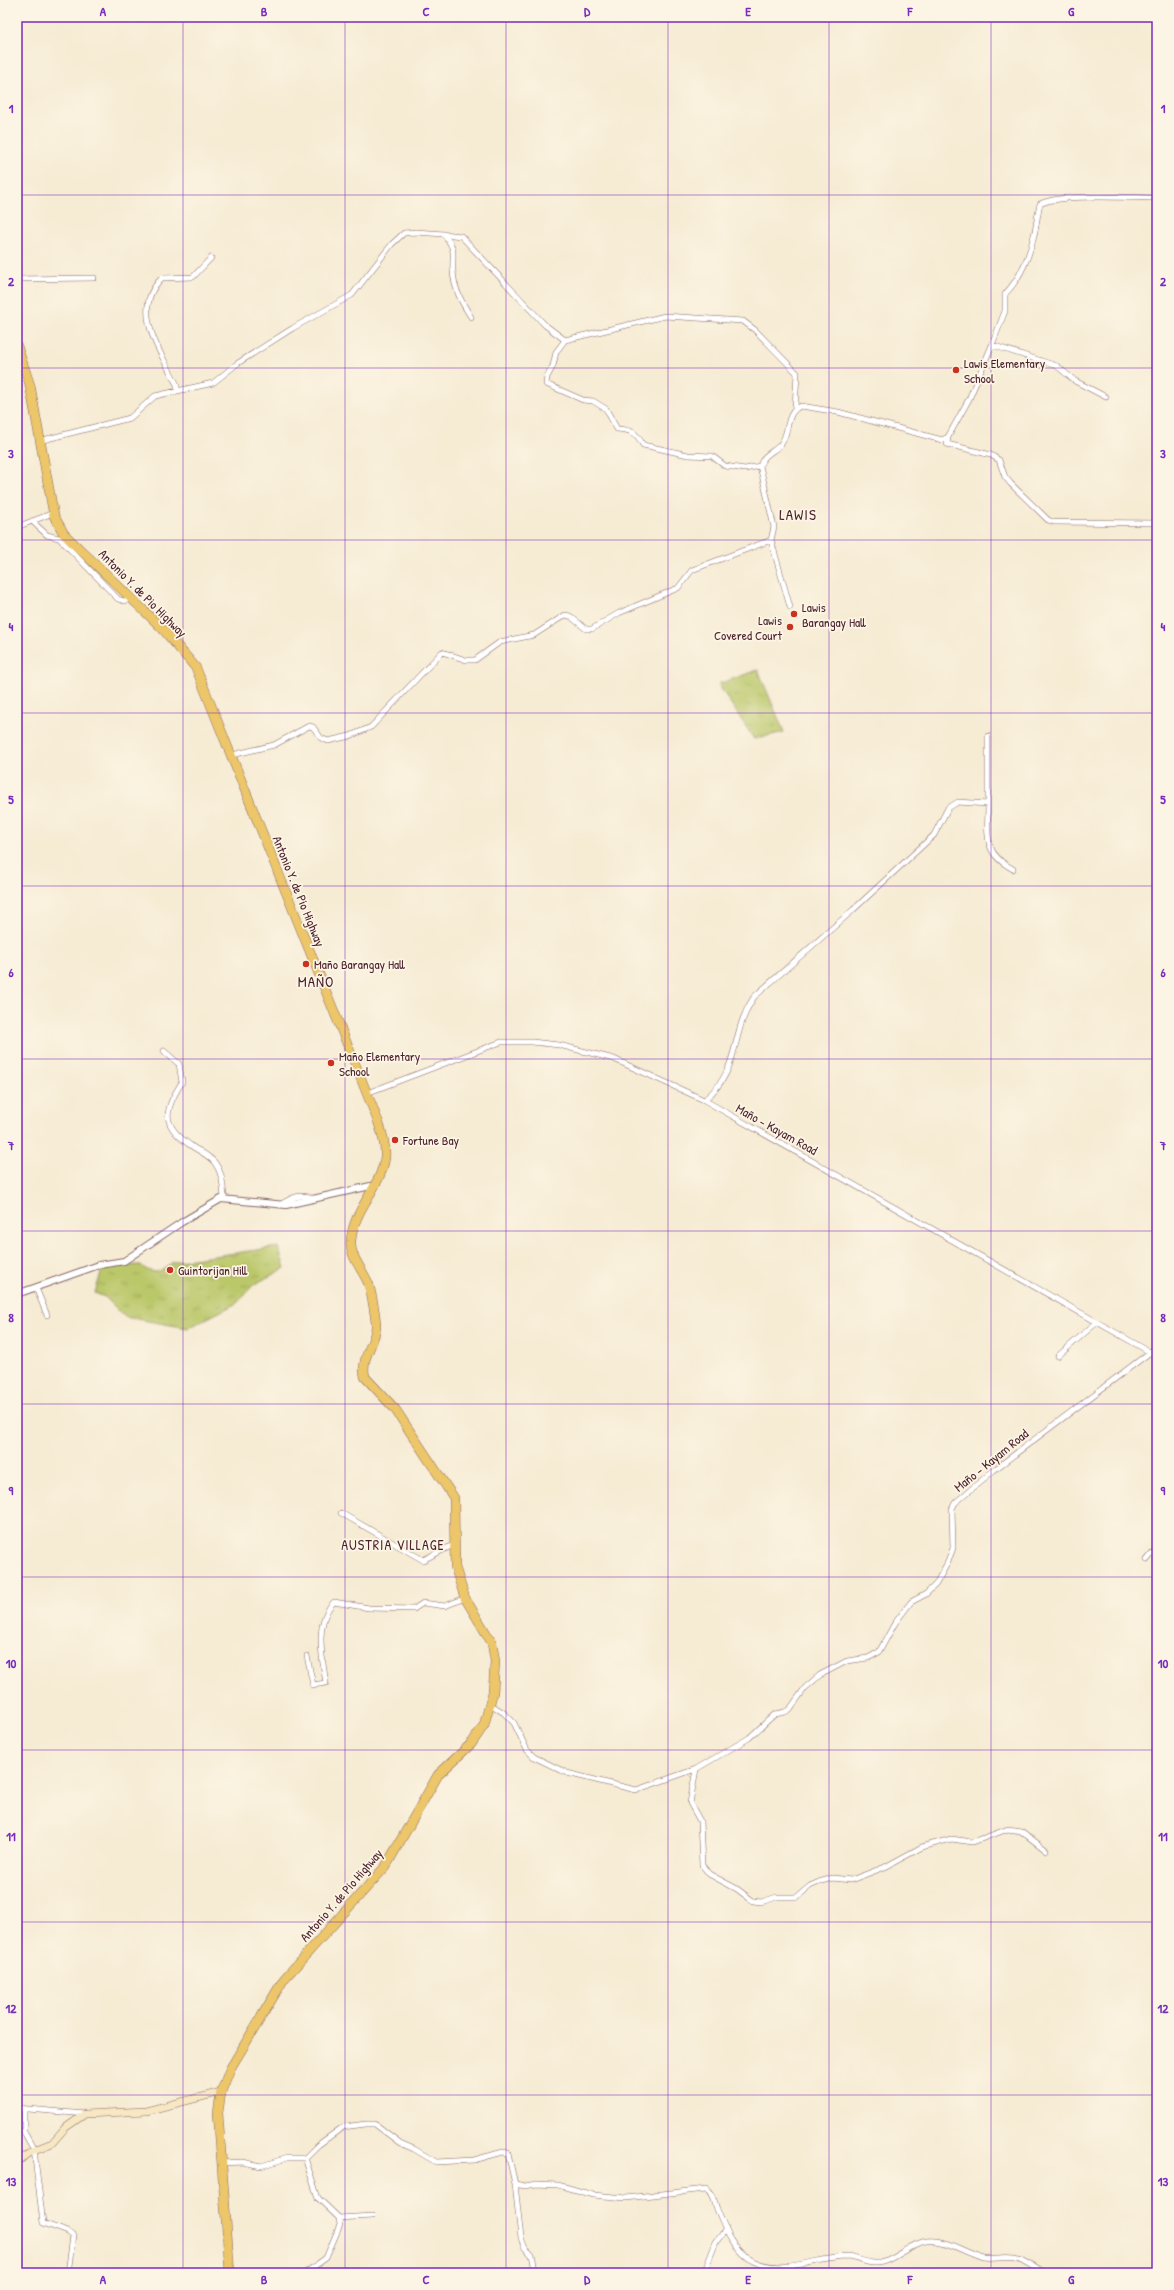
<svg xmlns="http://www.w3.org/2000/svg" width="1174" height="2290" viewBox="0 0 1174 2290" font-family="'Patrick Hand',sans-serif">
  <defs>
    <pattern id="grass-tufts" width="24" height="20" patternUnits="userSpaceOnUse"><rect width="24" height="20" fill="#bbc86a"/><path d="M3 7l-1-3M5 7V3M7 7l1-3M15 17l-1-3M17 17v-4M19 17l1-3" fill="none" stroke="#a2ab5c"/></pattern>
  </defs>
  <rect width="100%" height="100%" fill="#fcf5e5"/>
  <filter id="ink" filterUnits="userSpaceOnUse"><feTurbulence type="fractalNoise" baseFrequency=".025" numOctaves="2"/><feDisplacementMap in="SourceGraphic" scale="8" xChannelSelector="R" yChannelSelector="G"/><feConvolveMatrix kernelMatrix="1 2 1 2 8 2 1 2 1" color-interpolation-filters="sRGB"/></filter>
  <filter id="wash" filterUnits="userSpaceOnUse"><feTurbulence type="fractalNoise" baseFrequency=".012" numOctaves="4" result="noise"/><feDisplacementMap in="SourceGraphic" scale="16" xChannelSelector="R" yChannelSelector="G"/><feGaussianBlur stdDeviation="0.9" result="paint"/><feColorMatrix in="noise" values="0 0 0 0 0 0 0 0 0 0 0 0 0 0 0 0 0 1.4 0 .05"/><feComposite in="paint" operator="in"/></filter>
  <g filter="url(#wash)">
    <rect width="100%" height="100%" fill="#f6ebd3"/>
    <path fill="url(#grass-tufts)" stroke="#82744a" d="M758 670 784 732 754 739 718 684Z
      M278 1247 285 1268 253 1285 237 1303 188 1328 125 1317 105 1297 95 1293 102 1270 120 1266 141 1265C151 1276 164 1272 172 1262Z"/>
  </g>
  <g filter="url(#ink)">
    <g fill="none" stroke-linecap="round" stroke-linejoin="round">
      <g stroke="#866666" stroke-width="6">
        <path id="minor" d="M444 234 461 236 545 325 565 340 665 316 743 321 755 330 797 373 795 408
          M17 279 94 278
          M565 340 556 352 553 366 547 377 546 384 583 400 593 401 606 409 617 429C632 430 636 432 643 445L688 455 712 456 725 466 745 469 760 466
          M992 345 1057 366 1075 381 1106 397
          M177 390V385C161 352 129 310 162 278L193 277 211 258
          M948 437 947 444 991 455 999 460 1005 477 1011 484 1048 520 1054 522 1157 523
          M39 441 130 418 155 396 213 383 238 363 293 328 352 295 392 244 404 233 416 232 444 234C457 252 452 251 453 271 454 289 462 303 471 317
          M32 521 47 535 59 538 118 599 124 601 131 599
          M17 527 53 513
          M771 540 790 607
          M988 736V804
          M232 755 274 745 309 726 313 727 321 738 328 741 350 736 371 727 442 652 466 660H475L500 642 534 635 565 615 570 616 586 629H592L619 613 678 588 692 570 771 540 774 527 760 466C763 454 774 452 781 444 790 432 785 412 801 406L838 412 942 440 948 437 969 399 992 345 1005 311V294C1020 279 1030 255 1034 235 1037 225 1037 214 1040 204 1060 193 1132 198 1157 198
          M164 1051 179 1064 182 1082C163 1112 161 1126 193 1147 201 1152 210 1156 215 1163 223 1174 223 1186 224 1199
          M367 1093 501 1042H532L559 1045 614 1059 704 1100 1157 1356
          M704 1100C742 1070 729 1034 754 997L853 910 934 835 948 808 958 802 988 804C988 834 982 853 1013 869
          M280 1205C291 1198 302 1192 314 1199
          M36 1288 47 1315
          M1058 1356 1096 1323
          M341 1513 423 1560 455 1544
          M1147 1560 1157 1548
          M307 1656 313 1685 326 1683C322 1658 314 1622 334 1602L369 1608 414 1609 423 1603 445 1606 465 1598
          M490 1704 504 1713 514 1723 527 1750 534 1757 567 1773 636 1790 696 1769 749 1738 775 1714 785 1712 790 1709 805 1688 820 1675 847 1661 868 1658 879 1652 895 1623 911 1602 926 1594 936 1584 948 1562 953 1548 952 1509 955 1503 994 1470 1157 1347
          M696 1769 690 1803 700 1821 702 1865 709 1874 737 1889 753 1901 761 1902 777 1897H797L810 1886 819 1882 833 1878 851 1880 885 1867 922 1847 951 1839 973 1842 1008 1829 1021 1831 1046 1850
          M17 2108 85 2114
          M24 2109V2132L34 2150 43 2223 68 2232 73 2236 68 2273
          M220 2163 243 2162 261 2166 287 2158H305L318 2145 343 2127 366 2124H375L400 2143 414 2149 436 2162 474 2160 503 2152 508 2153 515 2184 521 2238 525 2248 532 2255 536 2273
          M515 2184 525 2186 536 2184 558 2185 593 2195 626 2198 706 2189C714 2194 714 2201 717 2209 724 2228 735 2254 755 2262 785 2275 817 2257 847 2257 859 2258 871 2266 883 2262 898 2257 910 2244 926 2241 946 2238 966 2254 984 2258 996 2260 1007 2255 1019 2259 1027 2262 1035 2269 1043 2273
          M339 2218 372 2216
          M305 2273 326 2258 340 2225 339 2218 318 2198 305 2158
          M704 2273 716 2242 726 2229"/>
      </g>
      <g stroke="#866666" stroke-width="8">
        <path id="tertiary" d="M17 1294 99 1265 124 1261 182 1222 221 1199 286 1205 375 1185"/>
      </g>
      <g stroke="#866666" stroke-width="8">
        <path id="secondary" d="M17 2162 34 2150 52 2143 65 2128 85 2114 146 2111 221 2092"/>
      </g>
      <g stroke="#866666" stroke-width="10">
        <path id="trunk" d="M17 346 30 385 54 516 64 534 162 628 196 668 378 1121C382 1132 386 1145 385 1157 381 1188 353 1209 351 1241 349 1256 364 1271 369 1285 372 1297 375 1312 376 1324 377 1343 360 1355 365 1377L395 1409 454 1498 455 1567 465 1598 492 1643 495 1661 493 1692 484 1725 472 1743 438 1775 386 1866 284 1979 230 2069 221 2092 218 2113 230 2273"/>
      </g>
      <use href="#minor" stroke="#fff" stroke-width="5"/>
      <use href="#tertiary" stroke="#fff" stroke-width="6"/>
      <use href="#secondary" stroke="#f7e8c3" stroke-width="7"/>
      <use href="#trunk" stroke="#ecc669" stroke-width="9"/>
    </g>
  </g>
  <path fill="none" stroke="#7b2cbf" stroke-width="1" stroke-opacity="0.55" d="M183 17V2273M345 17V2273M506 17V2273M668 17V2273M829 17V2273M991 17V2273M17 195H1157M17 368H1157M17 540H1157M17 713H1157M17 886H1157M17 1059H1157M17 1231H1157M17 1404H1157M17 1577H1157M17 1750H1157M17 1922H1157M17 2095H1157"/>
  <g fill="#c8321e" stroke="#fcf5e5" stroke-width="1.5">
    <circle cx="956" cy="370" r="4"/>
    <circle cx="794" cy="614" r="4"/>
    <circle cx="790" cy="627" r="4"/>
    <circle cx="306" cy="964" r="4"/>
    <circle cx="331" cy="1063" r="4"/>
    <circle cx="395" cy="1140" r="4"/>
    <circle cx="170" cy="1270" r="4"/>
  </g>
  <g text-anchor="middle" stroke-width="3.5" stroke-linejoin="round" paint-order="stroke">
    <g font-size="13" fill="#4a1f2b" stroke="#fcf5e5" text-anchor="start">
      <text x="964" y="368">Lawis Elementary<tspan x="964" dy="15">School</tspan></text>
      <text x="802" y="612">Lawis<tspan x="802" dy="15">Barangay Hall</tspan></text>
      <text x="782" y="625" text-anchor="end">Lawis<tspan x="782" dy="15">Covered Court</tspan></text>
      <text x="314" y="969">Maño Barangay Hall</text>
      <text x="339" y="1061">Maño Elementary<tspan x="339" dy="15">School</tspan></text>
      <text x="403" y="1145">Fortune Bay</text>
      <text x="178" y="1275">Guintorijan Hill</text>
    </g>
    <g font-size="13" fill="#4a1f2b" stroke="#fcf5e5">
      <text transform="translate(143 593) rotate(45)" y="5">Antonio Y. de Pio Highway</text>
      <text transform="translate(299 891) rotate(68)" y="5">Antonio Y. de Pio Highway</text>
      <text transform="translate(777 1129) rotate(29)" y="5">Maño - Kayam Road</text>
      <text transform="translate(991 1460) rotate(-39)" y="5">Maño - Kayam Road</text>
      <text transform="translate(341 1895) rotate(-49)" y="5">Antonio Y. de Pio Highway</text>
    </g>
    <g font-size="14" letter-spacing="1" fill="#4a1f2b" stroke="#fcf5e5">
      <text x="393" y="1550">AUSTRIA VILLAGE</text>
    </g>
    <g font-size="15" letter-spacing="1" fill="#4a1f2b" stroke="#fcf5e5">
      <text x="798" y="520">LAWIS</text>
      <text x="316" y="987">MAÑO</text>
    </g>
  </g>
  <rect width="1174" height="2290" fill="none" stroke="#fcf5e5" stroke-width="44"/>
  <rect x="22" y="22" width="1130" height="2246" fill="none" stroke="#7b2cbf" stroke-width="1.5"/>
  <g font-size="13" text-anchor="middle" font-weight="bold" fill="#7b2cbf">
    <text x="103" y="16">A</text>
    <text x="264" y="16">B</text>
    <text x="426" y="16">C</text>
    <text x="587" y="16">D</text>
    <text x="748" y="16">E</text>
    <text x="910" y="16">F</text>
    <text x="1071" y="16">G</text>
    <text x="11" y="113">1</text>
    <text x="1163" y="113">1</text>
    <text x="11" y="286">2</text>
    <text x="1163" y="286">2</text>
    <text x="11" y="458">3</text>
    <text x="1163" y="458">3</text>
    <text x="11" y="631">4</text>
    <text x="1163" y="631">4</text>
    <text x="11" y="804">5</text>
    <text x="1163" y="804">5</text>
    <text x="11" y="977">6</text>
    <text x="1163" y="977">6</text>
    <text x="11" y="1150">7</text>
    <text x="1163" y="1150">7</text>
    <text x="11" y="1322">8</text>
    <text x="1163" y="1322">8</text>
    <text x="11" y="1495">9</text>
    <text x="1163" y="1495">9</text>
    <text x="11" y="1668">10</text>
    <text x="1163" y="1668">10</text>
    <text x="11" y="1841">11</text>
    <text x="1163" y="1841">11</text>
    <text x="11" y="2013">12</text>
    <text x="1163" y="2013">12</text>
    <text x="11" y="2186">13</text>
    <text x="1163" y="2186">13</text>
    <text x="103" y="2284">A</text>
    <text x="264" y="2284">B</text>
    <text x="426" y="2284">C</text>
    <text x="587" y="2284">D</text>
    <text x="748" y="2284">E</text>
    <text x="910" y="2284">F</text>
    <text x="1071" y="2284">G</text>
  </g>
</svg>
